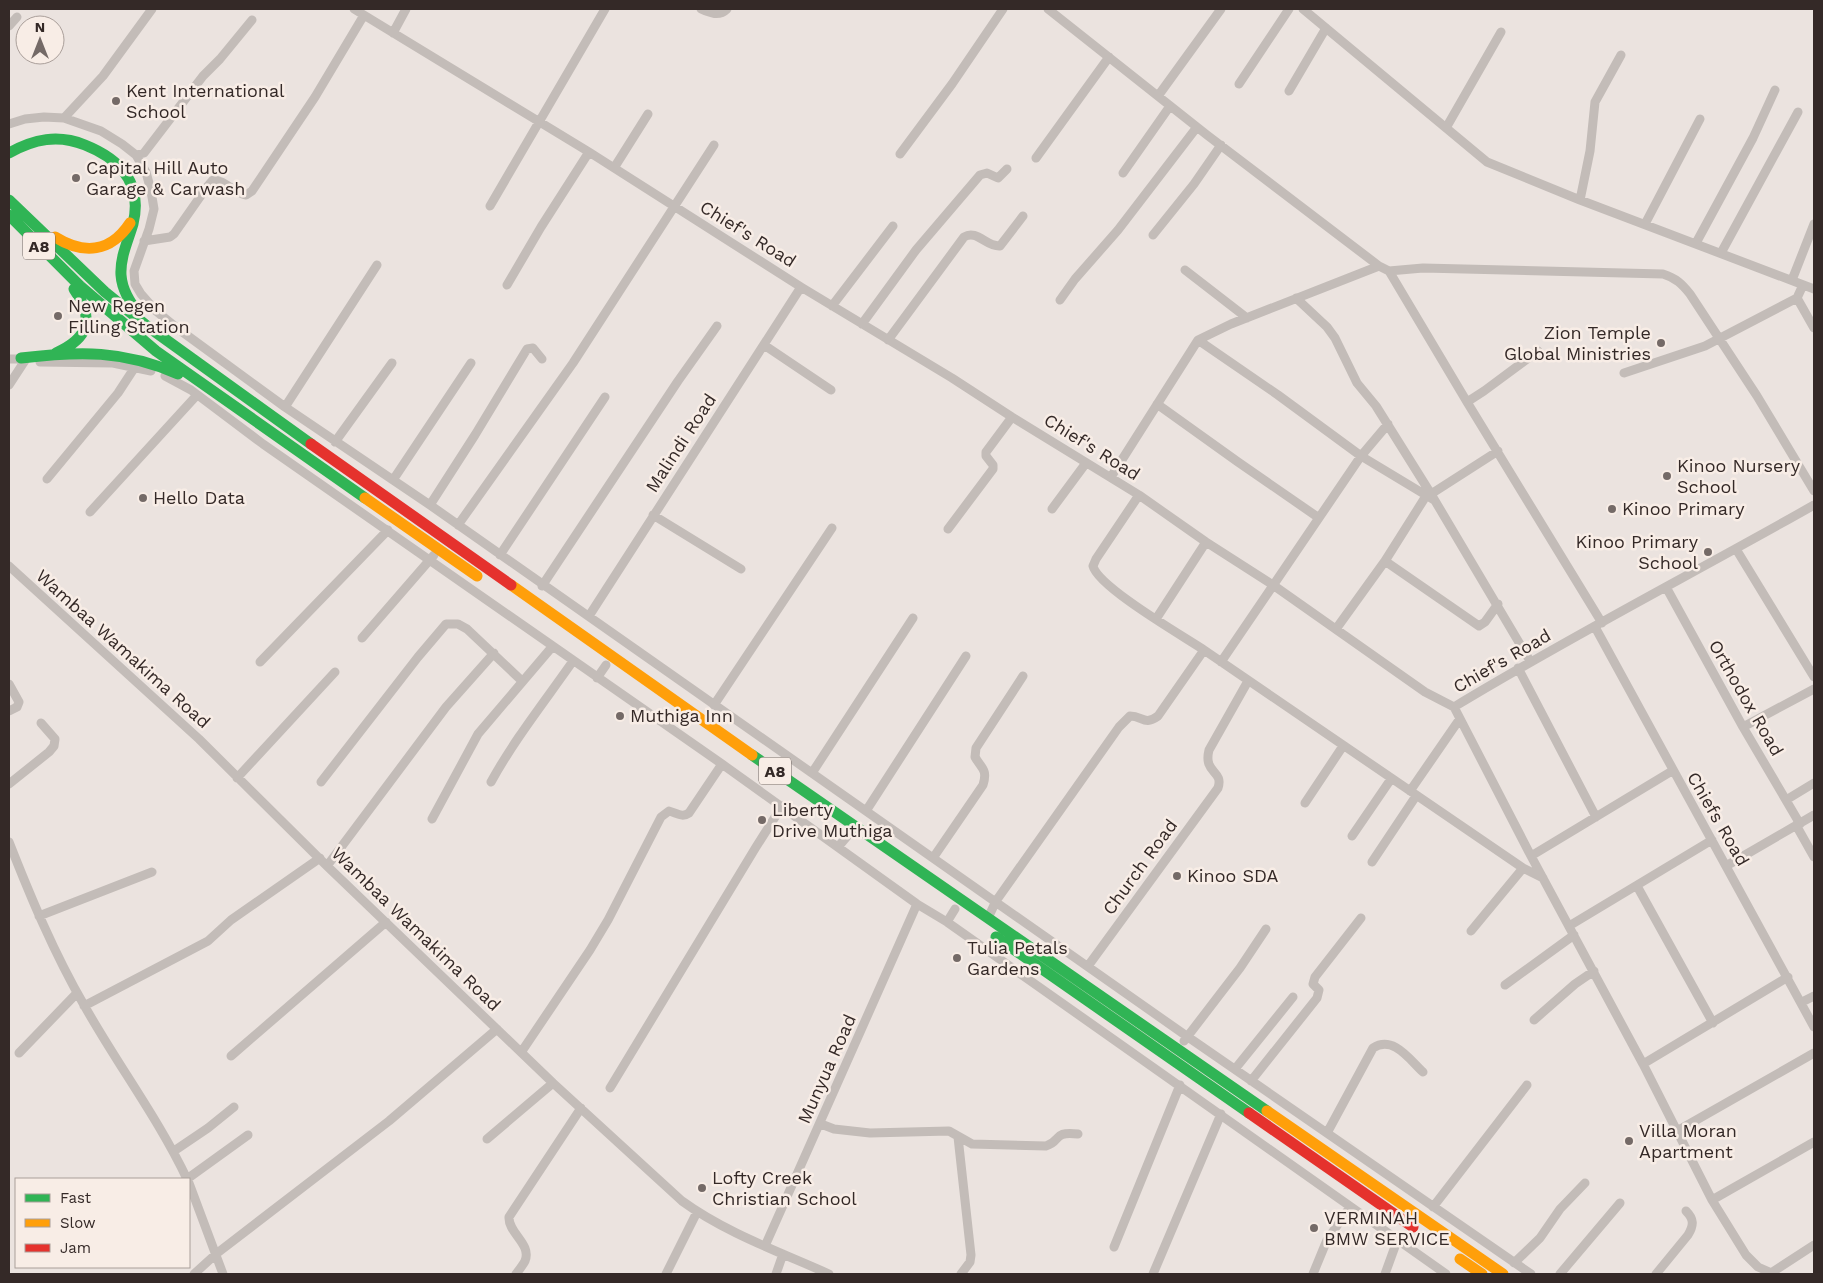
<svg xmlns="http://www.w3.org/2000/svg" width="1823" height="1283" viewBox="0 0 1823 1283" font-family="'Work Sans',sans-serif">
  <rect width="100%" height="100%" fill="#ebe3df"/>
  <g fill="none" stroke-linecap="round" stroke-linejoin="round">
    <path stroke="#c3bcb8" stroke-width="9" d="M354 9 589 152 801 287 952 378 1012 417 1139 495 1206 542 1273 585 1425 692 1454 707C1571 636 1694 573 1814 505
      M701 9C710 13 719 17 727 9
      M1048 9 1207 135 1379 266 1389 271 1467 402 1602 623
      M1303 9 1487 162 1580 200 1814 289
      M9 26 17 17
      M393 33 406 9
      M1239 84 1289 9
      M1289 91 1326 28
      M1158 96 1221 9
      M64 118 103 76 152 9
      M9 124 25 119 44 117 64 118 101 131 122 144 136 155 146 172 151 191 154 209 149 229 134 271 135 284 141 294 156 311 177 328 285 407 430 505 1188 1037 1531 1274
      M1446 128 1501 32
      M900 154 952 84 1003 9
      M136 155 144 153 203 76 220 59 252 20
      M1036 158 1109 57
      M614 168 648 114
      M1123 173 1170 106
      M1580 200 1590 151 1595 102 1621 55
      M490 206 605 9
      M1645 224 1700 119
      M1153 235 1194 184 1221 145
      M144 241 170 237 174 234 207 187 213 180C225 180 234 193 246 195L252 191 315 97 364 15
      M1696 243 1753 138 1775 90
      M1721 253 1798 112
      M1185 270 1247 318
      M1389 271 1423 268 1663 274C1676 278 1682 284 1690 294L1757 396 1814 491
      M1792 280 1814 224
      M507 285 541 227 589 152
      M1803 285 1797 298 1814 328
      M1296 298 1327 327 1335 338 1357 383 1376 406 1431 494 1530 661
      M1060 300 1075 279 1118 230 1197 127
      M832 306 893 226
      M862 324 916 250 980 175 987 173 998 178 1007 169
      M888 340 964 237C977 229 986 247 1000 246L1023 216
      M1198 340 1278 395 1361 456 1434 500
      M764 345 831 390
      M9 359H25
      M40 362 113 363 151 371
      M1624 373 1705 346 1797 298
      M165 376 191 390 263 444 722 764 917 904 947 922 1446 1274
      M9 385 26 359
      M1467 402 1484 391 1538 351
      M1157 404 1238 462 1319 518
      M285 407 377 265
      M335 442 392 363
      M1111 477 1198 340 1231 324 1379 266
      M47 479 118 393 135 367
      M393 480 471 363
      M1431 494 1498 451
      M1139 495 1096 559 1093 566C1098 587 1183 636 1204 650L1523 868 1543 878
      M430 505 475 435 527 349 533 348 542 359
      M1052 509 1086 463
      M90 512 197 395
      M653 515 741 569
      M458 525 573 363 714 145
      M948 529 993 469V465L986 456V452L1012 417
      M1736 549 1814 677
      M500 555 605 397
      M1385 561 1479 626 1485 622 1498 604
      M9 566 199 739 327 866 553 1083 682 1201C726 1233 780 1252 829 1274
      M542 586 678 381 717 326
      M1666 587 1743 727 1800 824
      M589 616 801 287
      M1156 619 1206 542
      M1595 627 1814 1027
      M1336 629 1385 561 1426 496
      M362 638 434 555
      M260 662 388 530
      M1221 662 1361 456 1388 424
      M1518 668 1596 817
      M597 678 606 665
      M9 684 19 702 17 707 9 711
      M714 705 832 528
      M1454 707 1531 856 1643 1064 1712 1200 1746 1255 1758 1267 1774 1274
      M1743 727 1814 689
      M812 773 913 618
      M237 778 335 672
      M321 782 418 657 446 624H458L467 629 522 681
      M491 782C514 740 545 701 573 661
      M9 784 49 752 54 746 55 739 41 723
      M1410 791 1459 720
      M1786 800 1814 783
      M1305 803 1343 746
      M866 811 966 656
      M432 819 478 734 552 647
      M1796 825 1814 857
      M1352 836 1391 779
      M9 842C31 898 54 953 84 1005 117 1064 158 1118 187 1179
      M838 847 849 834
      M1531 856 1672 771
      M933 858 983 785C988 769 981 768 975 757L976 748 1023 676
      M1372 862 1416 796
      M327 866 446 707 494 653
      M1726 866 1814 815
      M1637 886 1713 1023
      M39 916 152 872
      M988 918 996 901 1119 727 1130 716C1143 716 1144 726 1158 716L1204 650
      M947 922 955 909
      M1569 926 1712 840
      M1471 931 1523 868
      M1088 966 1218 788C1224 770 1203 774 1209 750L1248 681
      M1505 985 1574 935
      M1802 1002 1814 996
      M84 1006 208 941 231 920 320 858
      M1534 1020 1575 984 1594 971
      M1184 1041 1240 968 1266 929
      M522 1051 590 950 608 920 661 817 669 811C677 813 682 818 689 813L722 764
      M19 1053 77 993
      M231 1056 386 922
      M1643 1064 1788 977
      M1235 1069 1293 997
      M1251 1081 1317 998 1319 990 1313 984 1315 977 1361 918
      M610 1088 756 847 782 806
      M821 1124 834 1129 870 1133 949 1131 972 1144 1046 1146C1062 1141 1052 1131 1078 1134
      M1677 1131 1814 1053
      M1327 1133 1373 1048C1393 1035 1409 1059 1423 1072
      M958 1137 971 1255 970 1262 961 1274
      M487 1139 553 1083
      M174 1151 208 1128 234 1107
      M187 1179 248 1135
      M189 1183 223 1274
      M1712 1200 1814 1142
      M1433 1207 1527 1085
      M765 1246 917 904
      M1114 1247 1180 1085
      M1514 1263 1540 1238 1560 1209 1585 1183
      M1771 1273 1814 1245
      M194 1274 216 1254 389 1121 497 1029
      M516 1274C519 1270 523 1265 525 1261 532 1244 508 1233 509 1217L581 1108
      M666 1274 697 1212
      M776 1274 783 1254
      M1153 1274 1221 1114
      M1313 1274 1327 1240 1350 1207
      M1385 1274 1397 1241
      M1560 1274 1620 1203
      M1656 1274 1688 1235C1694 1225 1694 1219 1686 1211"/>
    <path stroke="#30b455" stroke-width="11" d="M9 153C34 139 58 134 85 145 120 159 143 183 133 224 128 241 120 257 121 275 122 290 130 302 138 313
      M9 200 105 292 147 326 311 444
      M9 215 80 286 156 351 365 498
      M56 353C89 338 95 319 74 289
      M21 358C80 351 123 350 178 374
      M752 755 1267 1111
      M996 937 1249 1113"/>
    <path stroke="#ff9f0a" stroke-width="11" d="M55 237C84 255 111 252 130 223
      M365 498 477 576
      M511 585 752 755
      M1267 1111 1503 1274
      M1460 1259 1482 1274"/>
    <path stroke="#e5322d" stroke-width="11" d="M311 444 511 585
      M1249 1113 1413 1227"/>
  </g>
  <g fill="#746a67" stroke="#f8ede6" stroke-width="2">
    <circle cx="116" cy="101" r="5"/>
    <circle cx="76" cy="178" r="5"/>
    <circle cx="58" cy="316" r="5"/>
    <circle cx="1661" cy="343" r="5"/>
    <circle cx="1667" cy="476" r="5"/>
    <circle cx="143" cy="498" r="5"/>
    <circle cx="1612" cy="509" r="5"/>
    <circle cx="1708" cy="552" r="5"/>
    <circle cx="620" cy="716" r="5"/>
    <circle cx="762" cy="820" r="5"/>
    <circle cx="1177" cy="876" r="5"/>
    <circle cx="957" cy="958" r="5"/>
    <circle cx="1629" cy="1141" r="5"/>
    <circle cx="702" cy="1188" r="5"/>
    <circle cx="1314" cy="1228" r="5"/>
  </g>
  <g text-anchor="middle" stroke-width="5" stroke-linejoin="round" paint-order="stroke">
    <g fill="#f8ede6" stroke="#6f6460" stroke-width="1">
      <rect x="23" y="232.5" width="32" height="27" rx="4"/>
      <rect x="759" y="757.5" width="32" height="27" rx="4"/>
    </g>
    <g font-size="16" font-weight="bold" fill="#342927">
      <text x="39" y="252">A8</text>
      <text x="775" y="777">A8</text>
    </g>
    <g font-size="18" fill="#342927" stroke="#f8ede6" text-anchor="start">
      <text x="126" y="97">Kent International<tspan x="126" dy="21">School</tspan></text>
      <text x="86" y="174">Capital Hill Auto<tspan x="86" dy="21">Garage &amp; Carwash</tspan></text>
      <text x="68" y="312">New Regen<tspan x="68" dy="21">Filling Station</tspan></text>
      <text x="1651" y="339" text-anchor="end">Zion Temple<tspan x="1651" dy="21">Global Ministries</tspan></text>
      <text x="1677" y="472">Kinoo Nursery<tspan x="1677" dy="21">School</tspan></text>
      <text x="153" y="504">Hello Data</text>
      <text x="1622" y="515">Kinoo Primary</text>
      <text x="1698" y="548" text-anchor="end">Kinoo Primary<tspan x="1698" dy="21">School</tspan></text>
      <text x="630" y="722">Muthiga Inn</text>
      <text x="772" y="816">Liberty<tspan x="772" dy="21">Drive Muthiga</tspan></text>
      <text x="1187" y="882">Kinoo SDA</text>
      <text x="967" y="954">Tulia Petals<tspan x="967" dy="21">Gardens</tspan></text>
      <text x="1639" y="1137">Villa Moran<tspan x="1639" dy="21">Apartment</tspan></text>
      <text x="712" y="1184">Lofty Creek<tspan x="712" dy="21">Christian School</tspan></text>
      <text x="1324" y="1224">VERMINAH<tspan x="1324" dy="21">BMW SERVICE</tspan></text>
    </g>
    <g font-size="18" fill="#342927" stroke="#f8ede6">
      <text transform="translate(748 234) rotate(32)" y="6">Chief's Road</text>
      <text transform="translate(681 443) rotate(-57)" y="6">Malindi Road</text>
      <text transform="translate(1092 447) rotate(32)" y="6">Chief's Road</text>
      <text transform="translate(123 649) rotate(42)" y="6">Wambaa Wamakima Road</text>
      <text transform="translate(1502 661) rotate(-30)" y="6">Chief's Road</text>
      <text transform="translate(1746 698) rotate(60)" y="6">Orthodox Road</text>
      <text transform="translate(1718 819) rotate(60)" y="6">Chiefs Road</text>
      <text transform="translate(1140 867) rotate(-54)" y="6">Church Road</text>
      <text transform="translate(416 929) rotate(44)" y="6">Wambaa Wamakima Road</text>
      <text transform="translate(827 1069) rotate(-66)" y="6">Munyua Road</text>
    </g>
  </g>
  <rect width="1823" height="1283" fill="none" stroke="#342927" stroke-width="20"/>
  <rect x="15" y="1178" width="175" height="90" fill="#f8ede6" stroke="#aa9f9a"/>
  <rect x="25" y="1194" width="25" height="8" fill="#30b455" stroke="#aa9f9a"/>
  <text x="60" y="1203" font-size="15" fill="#342927">Fast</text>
  <rect x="25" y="1219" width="25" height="8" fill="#ff9f0a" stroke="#aa9f9a"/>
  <text x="60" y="1228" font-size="15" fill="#342927">Slow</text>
  <rect x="25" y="1244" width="25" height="8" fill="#e5322d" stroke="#aa9f9a"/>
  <text x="60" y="1253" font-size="15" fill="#342927">Jam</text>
  <g transform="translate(40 40)"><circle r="24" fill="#f8ede6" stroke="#aa9f9a"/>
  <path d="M0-4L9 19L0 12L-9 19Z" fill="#746a67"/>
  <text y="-8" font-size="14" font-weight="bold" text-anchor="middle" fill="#342927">N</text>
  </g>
</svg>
